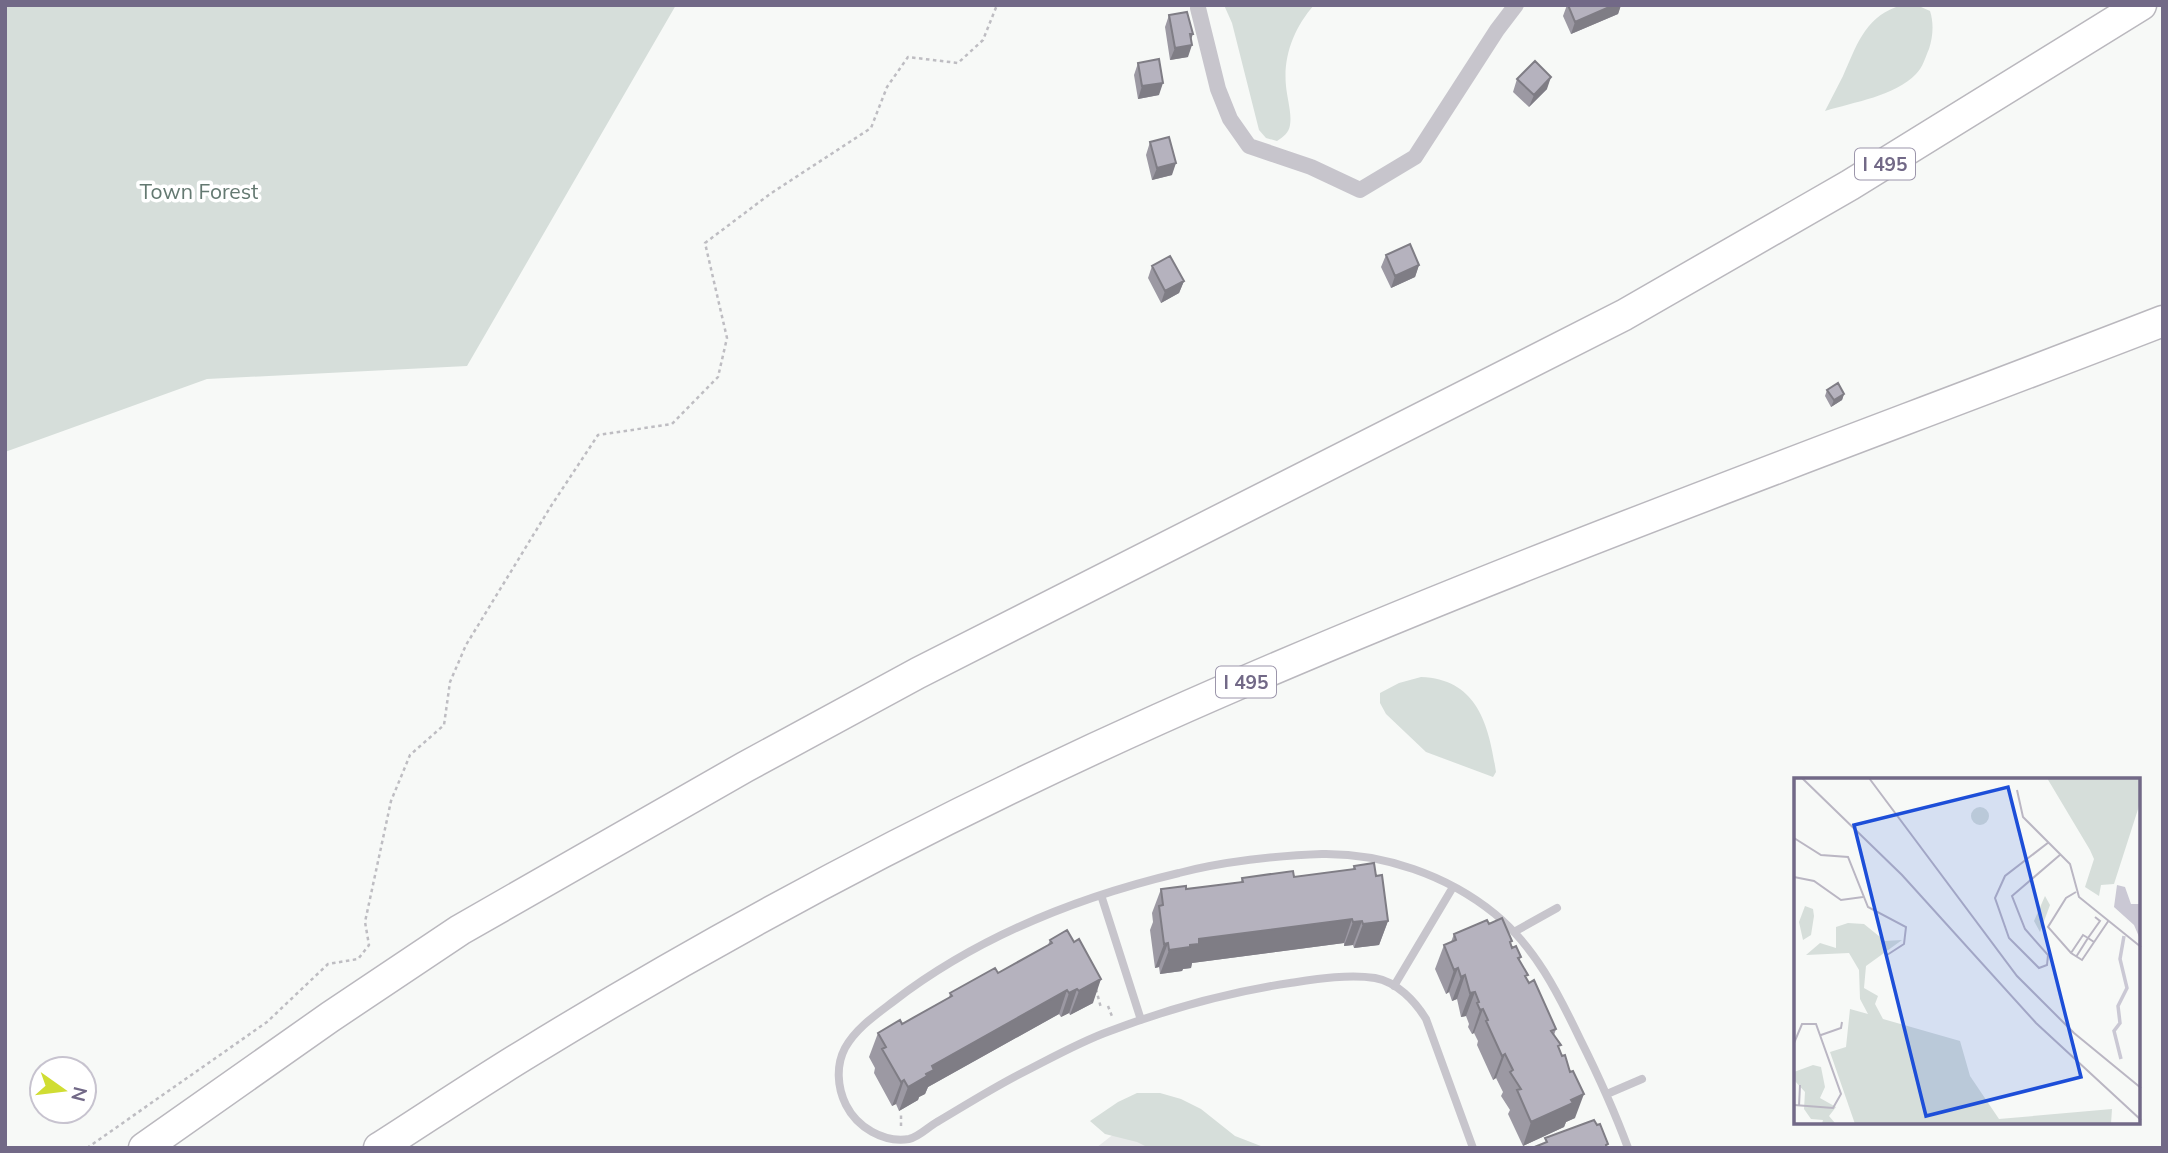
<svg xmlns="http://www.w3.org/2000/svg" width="2168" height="1153" viewBox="0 0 2168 1153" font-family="Mulish,sans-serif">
  <rect width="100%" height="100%" fill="#f7f9f7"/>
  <path fill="#e8eaea" d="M1143 1111 1178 1148H1096Z"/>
  <path fill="#d6deda" d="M5 5H676L467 366 207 379 5 452Z
    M1224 5H1314C1294 28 1283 56 1286 86 1287 98 1292 113 1290 125 1289 133 1283 137 1277 141L1266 138 1259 130 1232 23Z
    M1896 7H1921L1930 11C1934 23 1933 37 1929 49 1925 58 1923 67 1916 74 1895 96 1854 102 1825 111 1831 99 1837 88 1843 76 1856 47 1864 19 1896 7Z
    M1421 677C1478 679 1489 726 1496 772L1493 777 1426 752 1386 714 1380 703V693L1399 683Z
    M1137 1093H1160L1181 1099 1201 1109 1235 1136 1266 1148H1149L1137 1142 1105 1134 1090 1121 1118 1102Z"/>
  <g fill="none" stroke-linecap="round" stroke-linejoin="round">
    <g stroke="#bab8be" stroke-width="33">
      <path id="motorway" d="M144 1148 330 1017 460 930 745 767 918 673 1624 315 1850 185 2141 5
        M379 1148C429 1116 478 1083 529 1052 731 928 943 816 1159 719 1488 572 1827 451 2163 321"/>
    </g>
    <path stroke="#bebdc2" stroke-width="2.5" stroke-dasharray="3.5 3.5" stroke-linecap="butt" d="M1096 989 1101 1008
      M1108 1006 1113 1019
      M901 1126V1114
      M87 1148 267 1022 328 964 358 959 369 945 365 922 391 801 410 755 444 725 450 682 466 645 551 506 598 435 672 424 718 377 727 338 705 243 770 194 871 128 887 87 908 57 958 63 983 40 997 5"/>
    <path stroke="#c7c5cc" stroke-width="8" d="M1101 895 1141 1020
      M1514 932 1557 908
      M1394 986 1453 887
      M1607 1094 1642 1079
      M1473 1148 1426 1019C1415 1001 1397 982 1375 978 1348 974 1317 979 1290 983 1229 992 1168 1009 1110 1031 1079 1042 1048 1060 1018 1075 991 1089 964 1106 937 1122 928 1127 919 1137 909 1139 883 1143 857 1127 846 1105 837 1087 836 1065 845 1048 856 1028 877 1014 894 1001 976 938 1078 897 1179 873 1220 862 1279 855 1322 854 1383 853 1447 875 1495 914 1535 947 1558 993 1580 1039 1598 1075 1614 1110 1628 1148"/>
    <path stroke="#c7c5cc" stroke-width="16" d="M1198 8 1218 89 1230 119 1249 146 1311 167 1360 190 1415 157 1497 30 1516 5"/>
    <use href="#motorway" stroke="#fff" stroke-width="30"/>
  </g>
  <path fill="#9c99a3" d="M1567 5H1621L1618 14 1571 34 1563 16Z
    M1169 15 1188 57 1170 60 1165 27Z
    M1138 63 1159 95 1138 99 1134 75Z
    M1517 79 1547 89 1529 107 1513 92Z
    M1150 142 1172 175 1152 180 1146 155Z
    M1386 255 1419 265 1415 277 1391 288 1381 267Z
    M1152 266 1184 281 1179 293 1161 303 1148 278Z
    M1827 390 1844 394 1842 400 1831 407 1825 396Z
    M1354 866 1376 876 1388 921 1379 945 1354 948 1353 945 1344 946V943L1192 963 1191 968 1183 969 1182 971 1160 974 1159 967 1155 968 1150 930 1153 922 1152 913 1161 889H1186L1241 882 1242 878 1294 877 1353 869Z
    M1489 924 1511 945 1512 948 1521 957 1519 961 1527 979 1556 1029 1554 1035 1559 1049 1575 1118 1566 1122 1564 1127 1523 1146 1508 1114 1510 1110 1501 1096 1503 1092 1496 1078 1493 1080 1477 1045 1478 1041 1474 1033 1472 1034 1468 1027 1469 1024 1466 1016 1461 1017 1457 999 1452 1001 1449 992 1446 994 1435 969 1444 945 1451 942 1454 934Z
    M1050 940 1093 1003 1070 1015 1069 1013 1061 1017 1059 1014 928 1087 925 1094 919 1097 918 1100 899 1111 896 1104 892 1106 874 1073 875 1068 869 1057 878 1033 902 1024 949 998 950 993 998 973 1048 945Z"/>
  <path fill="#7f7d85" d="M1614 5H1621L1618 14 1571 34 1575 22Z
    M1190 34H1193L1189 45H1192L1188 57 1170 60 1175 48Z
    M1551 77 1547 89 1529 107 1534 95Z
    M1163 83 1159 95 1138 99 1142 86Z
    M1176 163 1172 175 1152 180 1157 168Z
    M1419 265 1415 277 1391 288 1395 276Z
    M1184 281 1179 293 1161 303 1165 291Z
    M1844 394 1842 400 1831 407 1834 400Z
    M1352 919 1344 943 1192 963 1191 968 1183 969 1182 971 1160 974 1169 950 1190 945 1199 939Z
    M1362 921 1353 945 1344 946 1353 922Z
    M1388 921 1379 945 1354 948 1363 924Z
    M1168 943 1159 967 1155 968 1164 944Z
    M1458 968 1449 992 1446 994 1454 970Z
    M1465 975 1457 999 1452 1001 1461 977Z
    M1101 979 1093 1003 1070 1015 1079 991Z
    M1077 989 1069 1013 1061 1017 1069 993Z
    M1067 990 1059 1014 928 1087 925 1094 919 1097 918 1100 899 1111 908 1087 932 1066Z
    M1475 992 1466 1016 1461 1017 1470 993Z
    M1483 1009 1474 1033 1472 1034 1480 1010Z
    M1505 1054 1496 1078 1493 1080 1502 1056Z
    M904 1080 896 1104 892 1106 901 1082Z
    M1584 1094 1575 1118 1566 1122 1564 1127 1523 1146 1531 1122 1571 1100Z"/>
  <path fill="#b5b2be" stroke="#7f7d85" stroke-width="2" d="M1568 5H1614L1575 22Z
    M1187 12 1193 34H1190L1192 45 1175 48 1169 15Z
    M1159 59 1163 83 1142 86 1138 63Z
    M1535 61 1551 77 1534 95 1517 79Z
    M1169 137 1176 163 1157 168 1150 142Z
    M1410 244 1419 265 1395 276 1386 255Z
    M1170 256 1184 281 1165 291 1152 266Z
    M1838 383 1844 394 1834 400 1827 390Z
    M1374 863 1376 876 1382 875 1388 921 1363 924 1362 921 1353 922 1352 919 1199 939V944L1190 945V947L1169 950 1168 943 1164 944 1159 906 1163 905 1161 889 1186 886V889L1243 882 1242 878 1293 871 1294 877 1355 869 1354 866Z
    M1502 918 1512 941 1510 942 1512 948 1516 946 1521 957 1518 958 1528 975 1525 976 1529 983 1534 980 1556 1029 1551 1031 1561 1045 1558 1046 1562 1056 1565 1055 1570 1072 1573 1071 1584 1094 1571 1100 1573 1103 1531 1122 1517 1090 1521 1089 1510 1072 1513 1070 1505 1054 1502 1056 1486 1021 1488 1020 1483 1009 1480 1010 1477 1003 1479 1002 1475 992 1470 993 1465 975 1461 977 1458 968 1454 970 1444 945 1456 940 1454 934 1487 920 1489 924Z
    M1067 930 1074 942 1079 939 1101 979 1079 991 1077 989 1069 993 1067 990 932 1066 934 1070 926 1074 927 1076 908 1087 904 1080 901 1082 882 1049 886 1047 878 1033 900 1020 902 1024 952 996 950 993 995 968 998 973 1052 943 1050 940Z
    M1594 1120 1597 1125 1600 1124 1608 1144 1606 1145 1607 1148H1532L1547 1142 1545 1138Z"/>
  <g text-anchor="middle" stroke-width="7" stroke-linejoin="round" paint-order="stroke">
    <g fill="#fff" stroke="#9c96ab" stroke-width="2">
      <rect x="1855" y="148.5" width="60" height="31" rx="5"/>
      <rect x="1216" y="666.5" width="60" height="31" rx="5"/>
    </g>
    <g font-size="19" font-weight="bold" fill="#726987">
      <text x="1885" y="171">I 495</text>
      <text x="1246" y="689">I 495</text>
    </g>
    <g font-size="21" fill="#647971" stroke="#fff">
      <text x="199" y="199">Town Forest</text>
    </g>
  </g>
  <g transform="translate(1794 778)">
    <rect width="346" height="346" fill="#f7f9f7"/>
    <path d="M253 0H346V25L320 106 307 107 305 118 291 109 300 81 296 72ZM177 38a9 9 0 1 1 18 0a9 9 0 1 1-18 0ZM251 118 256 127 246 154 240 143ZM11 128 19 131 20 138 17 157 9 162 5 144ZM54 145 70 146 91 163 108 162 72 188 70 210 84 218 81 226 89 241 166 263 176 298 205 341 318 331 317 346H61L36 274 52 269 56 231 74 236 66 221 65 192 55 175 12 177 26 165 42 170V149ZM19 287 27 289 31 309 26 320 42 329 35 338 41 345 50 346H28L29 342 17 341 10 331 11 314 0 302V294Z" fill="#d6deda"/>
    <path d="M323 107 331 109 337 126H346V161L340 147 320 129Z" fill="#cac8d4"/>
    <path fill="none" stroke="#cac8d4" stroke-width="3.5" d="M327 281 320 253 326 245 324 228 333 210 326 181 330 158"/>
    <path fill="none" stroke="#bab6c3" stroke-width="2" d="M8 0 108 97 242 245 347 342M75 0 223 198 280 255 347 310M223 12 229 39 276 86 285 119 347 169M0 60 27 77 54 79 74 129 112 149 110 166 93 177M255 64 211 98 201 120 215 160 245 190 253 187 254 177 231 151 218 118 267 76M0 99 20 103 47 122 69 119M282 114 272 120 254 149 277 175 288 182 315 142M300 164 294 160 306 143 301 139M277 175 289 157 294 160M282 179 294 160M27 257 47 250 48 244M0 265 8 246H22L47 316 39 330 0 327M5 328 6 307"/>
    <path fill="#1d4ed8" fill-opacity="0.15" stroke="#1d4ed8" stroke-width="3.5" d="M214 9 287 299 132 338 60 47Z"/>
    <rect width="346" height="346" fill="none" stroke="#726987" stroke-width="3.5"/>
  </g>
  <rect width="2168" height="1153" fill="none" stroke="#726987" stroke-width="14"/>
  <g transform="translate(63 1090) rotate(104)"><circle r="33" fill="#ffffff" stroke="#c7c3cf" stroke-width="2"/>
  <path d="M0-5L12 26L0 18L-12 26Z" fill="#d0dd33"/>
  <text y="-10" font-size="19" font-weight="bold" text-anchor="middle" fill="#726987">N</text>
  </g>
</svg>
